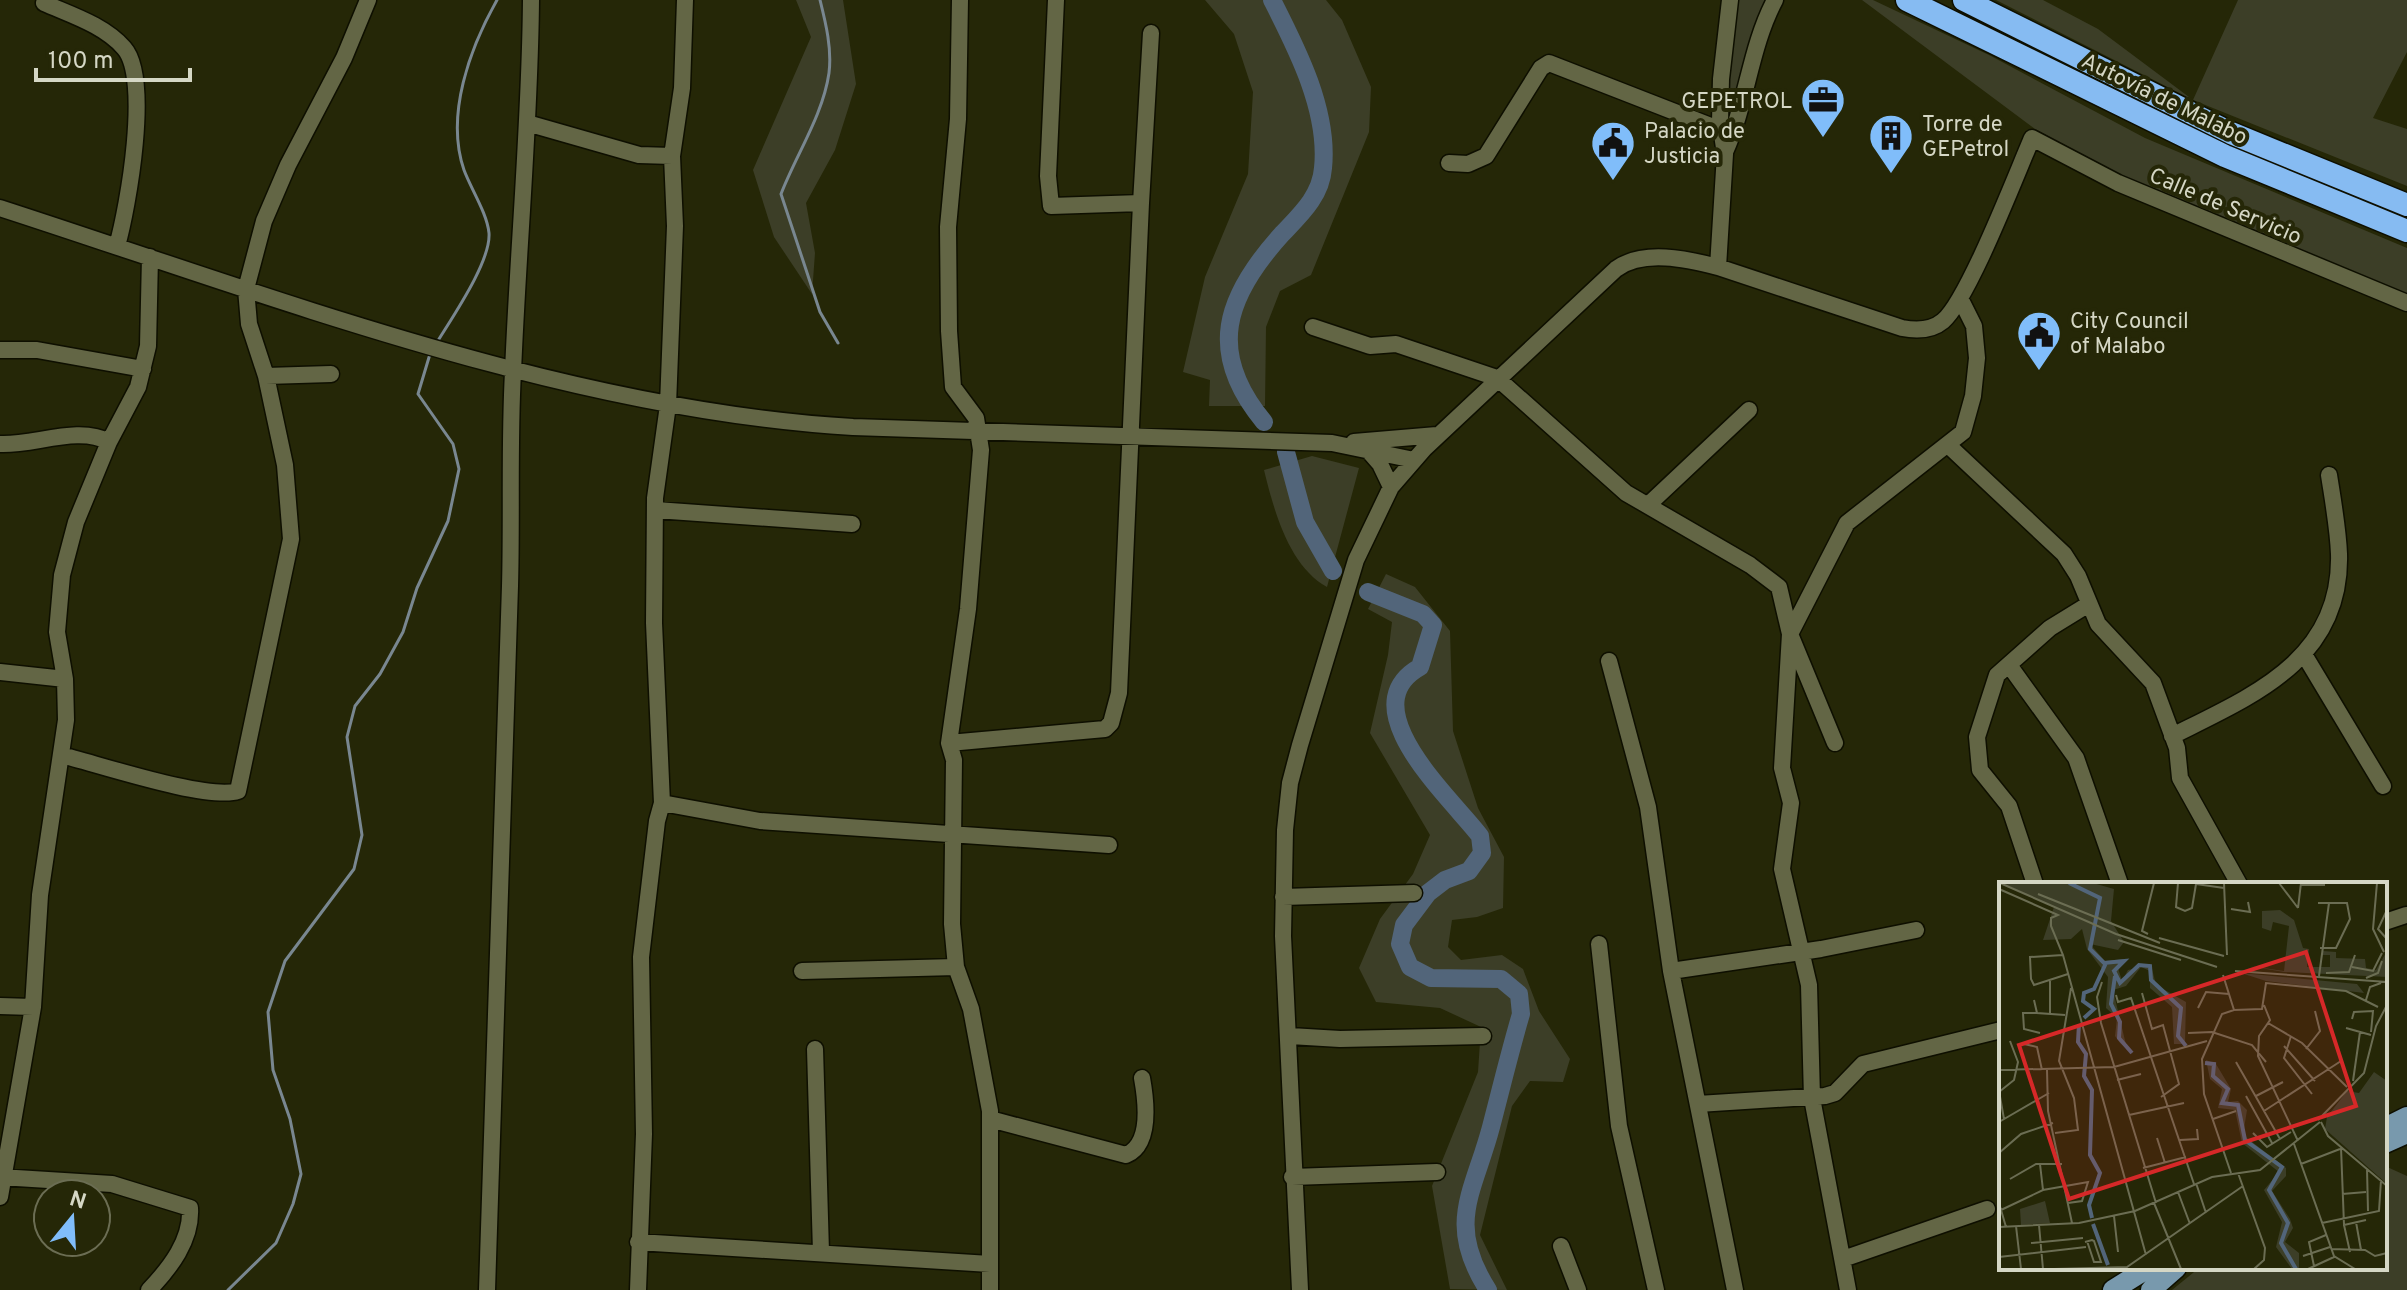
<svg xmlns="http://www.w3.org/2000/svg" width="2407" height="1290" viewBox="0 0 2407 1290" font-family="Overpass,sans-serif">
  <rect width="100%" height="100%" fill="#252707"/>
  <path fill="#3c3e27" d="M796 0H843L856 84 835 150 806 203 815 253 812 294 774 237 753 170 811 37Z
    M1205 0H1326L1342 20 1371 87 1369 132 1311 275 1280 291 1266 327 1265 406H1209L1210 380 1183 372 1205 277 1248 174 1253 92 1234 34Z
    M1735 0H1772L1729 135 1725 112Z
    M1862 0H1873L1989 55 2145 138 2407 248V295L2139 185 2035 129Z
    M1996 0H2043L2098 29 2193 100 2238 0H2407V52L2373 118 2407 129V186L2193 100Z
    M1312 456 1359 468 1327 587C1289 566 1274 511 1264 470Z
    M1386 574 1415 587 1450 631 1453 731 1478 808 1504 857 1503 908 1477 917 1452 920 1448 947 1461 960 1502 955 1523 969 1539 1011 1570 1059 1563 1082 1530 1081 1512 1106 1480 1235 1507 1290 1450 1289 1432 1186 1478 1072 1481 1027 1440 1008 1376 1002 1359 968 1380 919 1413 874 1430 835 1370 733 1388 655 1392 622 1368 609Z
    M2385 1166 2407 1176V1290H2172L2199 1268H2385Z"/>
  <g fill="none" stroke-linecap="round" stroke-linejoin="round">
    <path stroke="#798790" stroke-width="3" d="M820 0C826 24 832 49 829 73 823 115 796 155 781 194L820 312 838 343
      M436 344C451 319 491 262 489 233 487 213 471 189 464 170 445 115 470 48 497 0
      M228 1290 276 1243 293 1204 301 1174 290 1119 273 1070 268 1012 285 961 354 869 362 835 347 737 355 706 380 674 403 632 417 588 448 521 459 469 453 444 418 394 430 354"/>
    <path stroke="#52657a" stroke-width="18" d="M1264 422C1206 352 1225 297 1282 234 1300 215 1321 196 1323 168 1329 111 1297 49 1272 0
      M1286 452 1305 522 1333 571
      M1368 592 1423 614 1433 625 1420 667C1349 707 1451 798 1480 836L1482 853 1469 871 1445 880 1428 893 1404 925 1400 944 1410 967 1431 978 1501 979 1519 994 1521 1014C1510 1051 1501 1089 1491 1127 1474 1192 1445 1223 1488 1290"/>
    <g stroke="#0e0f00" stroke-width="19">
      <path id="minor" d="M960 0 958 119 948 227 949 331 953 387 976 418 981 450 968 609 949 743 954 760 952 924 956 967 971 1009 990 1111V1290
        M1730 0 1721 79 1720 122 1725 154 1718 267 1902 328C1917 331 1931 331 1943 321 1968 300 2016 175 2032 138L2118 183 2407 303
        M44 3C71 15 104 25 124 48 151 78 128 207 117 246
        M527 123 639 155 672 156
        M1725 152C1747 103 1750 47 1775 0
        M1449 163 1468 164 1486 156 1541 68 1549 63 1721 130
        M1141 203 1151 33
        M0 208C272 296 566 410 853 427L1332 443 1414 460
        M1313 327 1370 346 1396 344 1497 378 1626 493 1750 565 1779 587 1790 634 1782 768 1791 803 1782 869 1809 985 1812 1098 1848 1290
        M0 350H37L143 369
        M266 376 331 374
        M1354 442 1437 435
        M0 444C33 446 79 425 109 442
        M1949 446 2064 554 2078 576 2098 624 2153 683 2177 748 2180 778 2239 884
        M1367 449 1380 464 1391 487
        M1648 505 1749 410
        M656 510 852 524
        M2305 656 2383 786
        M1609 661 1648 807 1671 971 1735 1290
        M2009 665 2076 758 2120 884
        M0 672 65 679
        M2172 736C2252 696 2342 660 2339 554 2338 528 2333 501 2329 475
        M949 743 1105 729 1111 723 1119 693 1141 203 1051 206 1048 176 1056 0
        M1835 743 1790 634 1847 523 1963 432 1973 396 1977 358 1974 326 1960 298
        M61 755C98 764 208 801 238 791L291 539 285 465 266 376 249 324 246 289 264 221 288 165 344 58 368 0
        M662 803 760 821 1109 845
        M2035 884 2009 806 1980 770 1977 737 1997 675 2050 628 2089 604
        M1283 897 1414 893
        M2385 922 2406 915
        M1599 944 1619 1126 1656 1290
        M802 971 956 967
        M1671 971 1821 949 1916 930
        M0 1006 33 1007
        M1290 1036 1340 1039 1483 1036
        M815 1049 821 1252
        M1698 1104 1825 1096 1835 1093 1863 1064 2001 1030
        M990 1119 1126 1155C1152 1144 1146 1100 1142 1078
        M0 1177 112 1184 190 1208C192 1240 170 1268 149 1290
        M1292 1177 1437 1172
        M0 1197 33 1007 40 895 66 720 65 679 57 632 62 575 76 522 109 442 138 387 148 346 150 257
        M638 1242 990 1264
        M1561 1246 1578 1290
        M1843 1259 1987 1209
        M487 1290 510 586C512 515 509 443 513 372 518 248 530 124 531 0
        M638 1290 644 1134 641 957 657 821 662 803 654 623 655 498 668 405 675 226 672 156 682 88 685 0
        M1300 1290 1283 936 1285 830 1290 783 1300 745 1356 560 1391 487 1424 449 1616 269C1643 249 1687 259 1718 267"/>
    </g>
    <g stroke="#0e0f00" stroke-width="23">
      <path id="major" d="M2385 1128 2407 1117
        M2385 1143 2407 1133
        M2113 1290 2148 1268
        M2151 1290 2176 1268"/>
    </g>
    <g stroke="#0e0f00" stroke-width="25">
      <path id="highway" d="M1907 0 2225 156 2407 231
        M1964 0 2231 133 2407 205"/>
    </g>
    <use href="#minor" stroke="#636645" stroke-width="16"/>
    <use href="#major" stroke="#7899ad" stroke-width="20"/>
    <use href="#highway" stroke="#86bbf2" stroke-width="22"/>
  </g>
  <defs>
    <g id="office-pin" transform="scale(2.3)"><path d="M0 17L-7.5 6A9.5 9.5 0 1 1 7.5 6Z" fill="#80bdfa" stroke="#252707"/><path d="M-6-3h4V-5.5h4V-3h4V5H-6ZM-1-4.5V-3h2v-1.5ZM-6 0V1H6V0Z" fill="#111"/></g>
    <g id="building-pin" transform="scale(2.3)"><path d="M0 17L-7.5 6A9.5 9.5 0 1 1 7.5 6Z" fill="#80bdfa" stroke="#252707"/><path d="M-4-6H4V6H1V3H-1V6H-4ZM-2.5-4.3h1.7v1.8h-1.7ZM.8-4.3h1.7v1.8H.8ZM-2.5-1h1.7V.8h-1.7ZM.8-1h1.7V.8H.8Z" fill="#111"/></g>
    <g id="civic-pin" transform="scale(2.3)"><path d="M0 17L-7.5 6A9.5 9.5 0 1 1 7.5 6Z" fill="#80bdfa" stroke="#252707"/><path d="M-.6-6.5H3V-4.5H.6V-3L4-1V1h2V6H-6V1h2V-1L-.6-3ZM-1.2 2.5V6h2.4V2.5Z" fill="#111"/></g>
  </defs>
  <g fill-rule="evenodd">
    <use href="#office-pin" x="1823" y="100"/>
    <use href="#building-pin" x="1891" y="136"/>
    <use href="#civic-pin" x="1613" y="143"/>
    <use href="#civic-pin" x="2039" y="333"/>
  </g>
  <g text-anchor="middle" stroke-width="8" stroke-linejoin="round" paint-order="stroke">
    <g font-size="22" fill="#d5d7c5" stroke="#252707">
      <text transform="translate(2165 98) rotate(26)" y="8">Autovía de Malabo</text>
      <text transform="translate(2226 205) rotate(23)" y="8">Calle de Servicio</text>
    </g>
    <g font-size="22" fill="#d5d7c5" stroke="#252707" text-anchor="start">
      <text x="1792" y="108" text-anchor="end">GEPETROL</text>
      <text x="1922" y="131">Torre de<tspan x="1922" dy="25">GEPetrol</tspan></text>
      <text x="1644" y="138">Palacio de<tspan x="1644" dy="25">Justicia</tspan></text>
      <text x="2070" y="328">City Council<tspan x="2070" dy="25">of Malabo</tspan></text>
    </g>
  </g>
  <g transform="translate(1999 882)">
    <rect width="388" height="388" fill="#252707"/>
    <path d="M3 1H94L115 7 112 39 125 60 119 68 91 62 106 79 125 77 119 86 123 99 129 88 152 83 157 103 187 120 186 162H175L173 125 151 106V89L142 85 127 104 114 108 128 167 121 161 116 154 118 136 107 126 109 95 88 67 83 47 72 57 44 58 55 25ZM281 28 295 38 304 66 310 67 308 85H331V73H323L324 69 337 70V76L366 77 367 86 377 88 388 69V95L285 90 250 84 285 89 290 44 274 40 272 49 263 46V29ZM242 91 358 102 365 111 267 99ZM207 178 217 182 232 207 229 220 239 219 248 228 244 253 287 286V294L273 309 291 337 294 346 286 360 300 371V387H293L277 365 283 340 265 308 280 290 243 261 236 228 219 226 223 207 211 197ZM375 190 388 199V302L326 247 328 235 348 209 360 211ZM46 319 51 341 22 343 21 327Z" fill="#3c3e27"/>
    <path fill="none" stroke="#52657a" stroke-width="4" d="M70 1 101 16 91 67 105 81 125 79 115 89 121 101 140 83 151 84 152 98 182 126 179 154 187 164M116 94 112 122 121 140 120 156 133 171M85 136 95 127 84 119 85 111 95 107 107 81M80 142 79 160 87 172 85 194 93 208 91 273 101 291 90 323 93 336M206 181 215 182 214 194 229 207 223 221 239 223 246 258 283 285 270 308 289 341 282 361 297 387M94 342 109 383"/>
    <path fill="none" stroke="#6b6d53" stroke-width="2" d="M1 1 117 52 218 85M179 1 177 25 186 29 193 26 197 2M225 1 228 73M280 1 299 26M378 1 374 47 385 70M197 2 225 6M301 3H326M0 7 59 33 52 36V44L64 73 147 373M39 12 161 61M319 21H348L351 37 337 66H321M299 26 302 1M232 27 251 30 249 20M388 28 379 47 388 57M149 52 143 49 155 1M160 56 225 74M119 58 182 78M64 73 31 75 32 97 35 103 69 92M353 85 374 89 383 71M236 89 388 100M327 91 350 90 356 73M224 93 235 128 263 127 267 101 347 109 379 125M320 94 330 21M367 96 379 91 383 79M51 98V131M103 100 98 115 102 141 157 321M143 111 153 147 164 143 180 202 162 215M117 113 119 120 132 116 195 302M35 118 38 131 66 133M367 118 371 105 382 101M265 123 271 138 260 154 259 174 299 259M199 126 207 110 230 112M38 131H24L25 147 41 151M353 137 355 130 374 129 372 150M269 141 303 161 348 205M347 146 372 153M189 151 213 150 253 163 267 180M292 154 285 176 313 212M25 162 38 165 43 188M285 164 316 199M307 167 321 149 316 129M237 180 281 257M0 188 115 185 208 159M48 188 49 229 73 341M118 198 142 192M354 199 361 150M0 209 5 237M0 210 15 198 19 180 11 159M247 214 273 261M257 214 284 200M265 229 342 179M130 233 185 221M214 237 237 229M319 238 365 191 377 144 388 123M0 240 50 211M322 240 329 254 388 304M56 251 79 248 75 216 60 179 72 106M254 251 268 265 292 250M158 256 166 281M181 258 199 257 198 247M295 262 335 374 356 387M342 265 345 343 367 338M0 271 22 252 54 241M41 282 44 308M302 282 341 267M144 286 187 275M368 287 369 329M232 291 205 212 203 177 223 132 235 128M239 291 266 366 265 378 255 387M11 297 37 282H63M197 301 207 331M179 310 191 342M343 312 367 310M0 321 7 345M155 321 182 387M2 328 44 308 89 300 83 319 69 321M115 334 119 370M357 340 362 368M323 341 380 329 382 298M40 343 44 387M345 343 351 370M17 344 22 387M0 345 80 341 136 329 213 295 261 288 321 240M86 360 93 358 95 359 102 380H95L88 359M32 361 84 356M332 367 366 368 376 374 388 371M304 374 331 365M0 375 87 365M315 384 310 360 327 353M55 387 128 385 244 304M309 387 335 375"/>
    <path fill="#d62828" fill-opacity="0.15" stroke="#d62828" stroke-width="4" d="M307 70 357 224 70 317 20 163Z"/>
    <rect width="388" height="388" fill="none" stroke="#d5d7c5" stroke-width="4"/>
  </g>
  <g transform="translate(72 1218) rotate(18)"><circle r="38" fill="#252707" stroke="#6b6d53" stroke-width="2"/>
  <path d="M0-6L14 30L0 20L-14 30Z" fill="#80bdfa"/>
  <text y="-12" font-size="22" font-weight="bold" text-anchor="middle" fill="#d5d7c5">N</text>
  </g>
  <path d="M36 68v12h154v-12" fill="none" stroke="#d5d7c5" stroke-width="4"/>
  <text x="48" y="68" font-size="24" fill="#d5d7c5" stroke="#252707" stroke-width="6" paint-order="stroke">100 m</text>
</svg>
